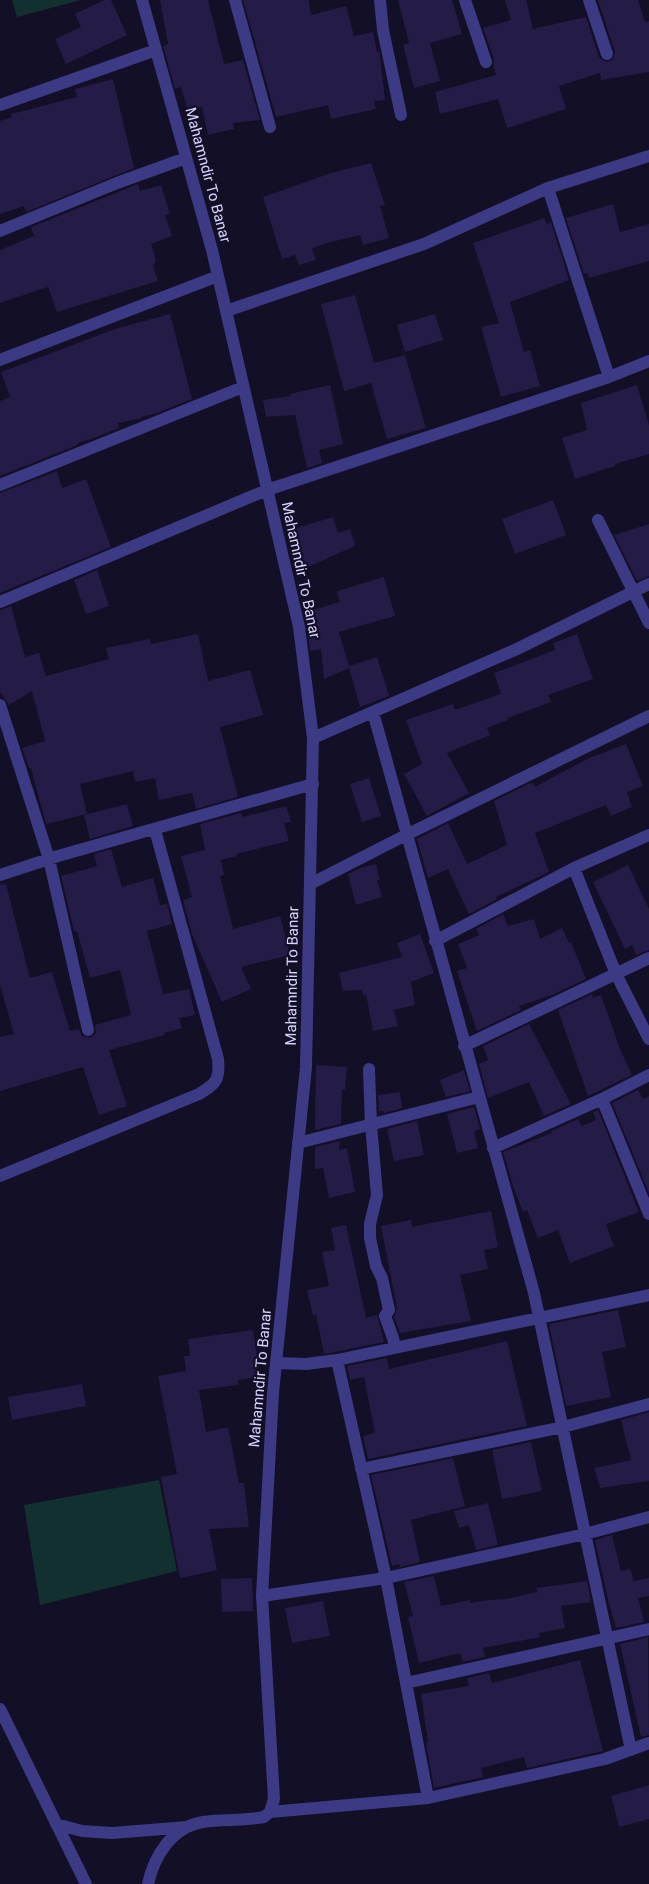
<svg xmlns="http://www.w3.org/2000/svg" width="649" height="1884" viewBox="0 0 649 1884" font-family="Roboto,sans-serif">
  <rect width="100%" height="100%" fill="#130f26"/>
  <path fill="#12302f" d="M12 0H81L17 17Z
    M159 1480 177 1571 40 1605 24 1505Z"/>
  <path fill="#241b47" d="M104 0H111L127 35 66 64 55 39 81 27 75 14Z
    M160 0H208L224 64 243 60 260 120 233 123 234 129 208 135 202 107 188 111 181 87 175 89 163 46 168 44Z
    M243 0H309L311 15 346 6 354 36 373 32 377 52 379 51 380 56 385 100 374 101 376 109 331 119 328 105 276 117Z
    M398 0H452L462 34 430 43 440 81 414 88 403 45 409 43Z
    M505 0H526L533 29 586 17 599 57 606 62 613 60 615 52 598 0H638L645 22 649 21V72L601 80 600 73 559 86 566 109 507 128 498 99 440 114 435 92 496 75 493 65 494 59 483 28 511 20Z
    M113 79 134 168 26 212 24 206 0 214V121L12 117 11 114 77 97 75 89Z
    M371 163 385 205 380 206 389 238 363 245 360 235 323 244 312 249 316 260 299 265 295 255 282 259 263 197 331 173Z
    M138 184 140 191 161 185 170 214 165 215 172 236 151 244 156 260 153 266 158 281 57 312 48 287 0 303V250L34 236 31 227Z
    M613 204 620 232 649 224V261L589 278 588 273 584 274 566 218Z
    M544 218 547 224 551 222 569 280 510 302 524 352 530 350 540 386 501 397 481 327 499 323 473 243Z
    M355 295 374 363 405 355 426 428 387 439 371 383 344 391 321 304Z
    M170 314 192 399 157 413 141 417V418L118 423 119 428 94 438 80 442 75 446 0 476V401L10 397 1 372 115 329Z
    M435 314 443 340 405 352 397 325Z
    M330 385 343 444 319 450 322 463 307 468 295 415 266 417 263 400 291 396 290 394Z
    M637 385 649 425V454L615 464V466L575 479 562 438 587 430 581 403Z
    M57 471 62 488 86 479 111 547 0 593V493Z
    M553 500 566 535 515 554 502 519Z
    M333 517 338 533 350 529 355 546 297 572 286 531Z
    M649 524V576L637 581 614 535Z
    M97 570 109 606 86 614 74 580Z
    M384 577 395 616 339 632 349 666 377 657 389 696 360 707 349 668 324 679 321 649 310 651 305 612 340 602 337 591Z
    M11 606 25 657 39 653 46 676 109 659 106 648 150 639 151 644 198 634 208 681 250 670 263 715 220 727 238 797 196 809 192 793 159 800 155 778 135 782 133 771 80 784 87 814 46 824 31 768H29L22 748 45 741 32 691 9 705 0 692V610Z
    M577 634 593 679 548 695 551 702 507 718 508 720 487 728 490 735 447 753 469 793 427 816 404 774 422 764 406 720 453 704 455 710 501 694 494 673 555 650 553 643Z
    M626 744 643 786 627 792 632 807 611 816 606 805 535 833 549 872 496 897 497 899 469 914 448 869 428 878 417 839 448 823 467 864 507 845 494 801 528 784 534 783 535 787 587 759Z
    M369 778 381 816 362 822 350 784Z
    M127 804 133 826 90 839 84 815Z
    M286 806 291 822 284 823 289 841 236 854 237 856 221 860 224 875 220 876 233 929 280 916 290 955 241 967 251 989 222 1002 192 934 183 900 192 897 181 856 205 850 200 824 241 813 243 817Z
    M111 849 122 887 153 878 160 905 167 904 172 924 147 931 163 994 189 989 195 1015 179 1018 182 1028 164 1033 165 1035 109 1050 127 1106 99 1115 83 1067 0 1091V1037L14 1034 0 985V885L6 884 30 978 52 972 70 1031 79 1029 82 1036 90 1038 96 1033 95 1025 131 1015 120 970 90 978 77 931H74L61 876 97 866 94 854Z
    M376 864 380 880H377L382 897 356 905 348 874 360 868Z
    M628 865 649 909V950L636 955 632 945 625 949 593 882Z
    M503 914 508 926 534 919 540 939 562 928 569 943 571 942 586 979 552 995 519 1006 521 1010 477 1031 457 971 467 968 458 944 479 935 476 929Z
    M420 934 434 973 411 982 415 1005 394 1010 398 1026 373 1031 366 994 363 995 362 990 343 991 339 973 402 957 397 943Z
    M592 994 593 998 601 995 620 1049 632 1075 588 1096 558 1010Z
    M529 1024 571 1104 544 1116 529 1082 488 1098 479 1064 488 1060 483 1046Z
    M316 1065 347 1067 345 1090 342 1089 341 1124 315 1130Z
    M464 1070 470 1091 446 1097 440 1080Z
    M638 1090 643 1099 649 1096V1193L612 1103Z
    M400 1092 402 1108 384 1113 383 1111H379L378 1095Z
    M474 1107 480 1129 474 1131 478 1148 457 1153 447 1114Z
    M598 1110 639 1212 606 1224 614 1246 570 1263 558 1230 538 1238 527 1210 523 1212 513 1186 503 1152 552 1133 551 1131 578 1119 582 1126 596 1120 593 1112Z
    M417 1121 424 1155 394 1161 387 1129Z
    M340 1141 339 1150 347 1148 355 1192 329 1198 323 1168 315 1169V1147Z
    M491 1211 498 1247 484 1250 488 1269 460 1275 471 1321 400 1333 394 1317 397 1308 381 1226 411 1220 412 1227Z
    M346 1225 366 1318 377 1315 384 1342 324 1354 316 1315 313 1316 307 1290 329 1286 322 1252 335 1250 331 1228Z
    M618 1310 626 1347 602 1352 611 1397 566 1406 549 1324Z
    M253 1330 260 1377 238 1380V1385L199 1390 206 1432 228 1427 239 1483H244L249 1527 209 1529 217 1570 180 1578 161 1477 177 1474 158 1376 186 1371 184 1356H190L188 1339Z
    M507 1341 527 1426 368 1459 363 1436 375 1433 364 1377 350 1380 347 1366 387 1358 389 1369Z
    M82 1384 86 1406 12 1420 8 1397Z
    M649 1412V1481L600 1488 594 1468 631 1460 621 1420Z
    M531 1442 542 1491 502 1499 492 1450Z
    M453 1458 465 1506 411 1520 420 1562 400 1567 399 1564 392 1566 371 1475Z
    M488 1503 498 1545 476 1550 469 1525 459 1528 454 1511Z
    M612 1535 621 1571 630 1569 634 1581 649 1578V1596L638 1598 644 1622 616 1628 608 1600 595 1540Z
    M434 1576 441 1606 470 1600 471 1603 489 1600 506 1599 537 1592 536 1588 587 1581 591 1602 561 1606 565 1628 539 1633 540 1637 483 1648 485 1657 463 1662 461 1654H456L419 1663 408 1617 413 1616 404 1582Z
    M252 1578 253 1611 222 1612 221 1579Z
    M323 1601 330 1636 292 1643 285 1608Z
    M648 1637 649 1735 641 1737 620 1644Z
    M580 1660 603 1751 527 1768 524 1757 481 1768 483 1777 434 1788 426 1743 428 1742 421 1694 469 1686 467 1678 489 1673 492 1683Z
    M649 1785V1819L619 1827 611 1796Z"/>
  <g fill="none" stroke-linecap="round" stroke-linejoin="round">
    <path stroke="#3d3a85" stroke-width="12" d="M142 0 212 250 299 627 313 738 306 1067 273 1393 262 1596 274 1799 270 1812 264 1817C244 1821 223 1819 203 1822 172 1827 154 1856 148 1884
      M235 0 270 127
      M380 0 383 30 401 115
      M465 0 486 62
      M589 0 607 54
      M0 105 156 50
      M548 188 609 377
      M0 231 117 183 186 158
      M226 311 424 244 548 188 649 156
      M0 360 218 276
      M0 485 243 387
      M598 520 649 623
      M0 602 267 490 609 377 649 361
      M0 705 49 859 88 1030
      M373 712 534 1293 631 1750
      M313 738 517 649 649 584
      M574 868 616 974 649 1039
      M0 875 58 856 313 784
      M310 884 406 835 649 716
      M435 941 574 868 649 835
      M464 1046 649 958
      M369 1069 371 1125 377 1195 370 1224V1238L376 1266 382 1278 389 1310 385 1316 393 1338 395 1347
      M649 1075 602 1099 649 1214
      M298 1143 479 1097
      M493 1148 602 1099
      M0 1176 199 1094C216 1084 220 1080 218 1059L155 830
      M337 1360 649 1295
      M276 1363 306 1364 337 1360 386 1578 428 1798
      M361 1469 563 1427 649 1404
      M262 1596 386 1578 585 1534 649 1517
      M406 1683 649 1629
      M0 1709 86 1884
      M270 1812 428 1798 605 1759 649 1743
      M56 1824 82 1831 112 1833 187 1827"/>
  </g>
  <g text-anchor="middle" stroke-width="4.5" stroke-linejoin="round" paint-order="stroke">
    <g font-size="15" fill="#d9d4ff" stroke="#130f26">
      <text transform="translate(208 175) rotate(75)" y="5">Mahamndir To Banar</text>
      <text transform="translate(301 570) rotate(78)" y="5">Mahamndir To Banar</text>
      <text transform="translate(292 976) rotate(-89)" y="5">Mahamndir To Banar</text>
      <text transform="translate(260 1378) rotate(-85)" y="5">Mahamndir To Banar</text>
    </g>
  </g>
</svg>
